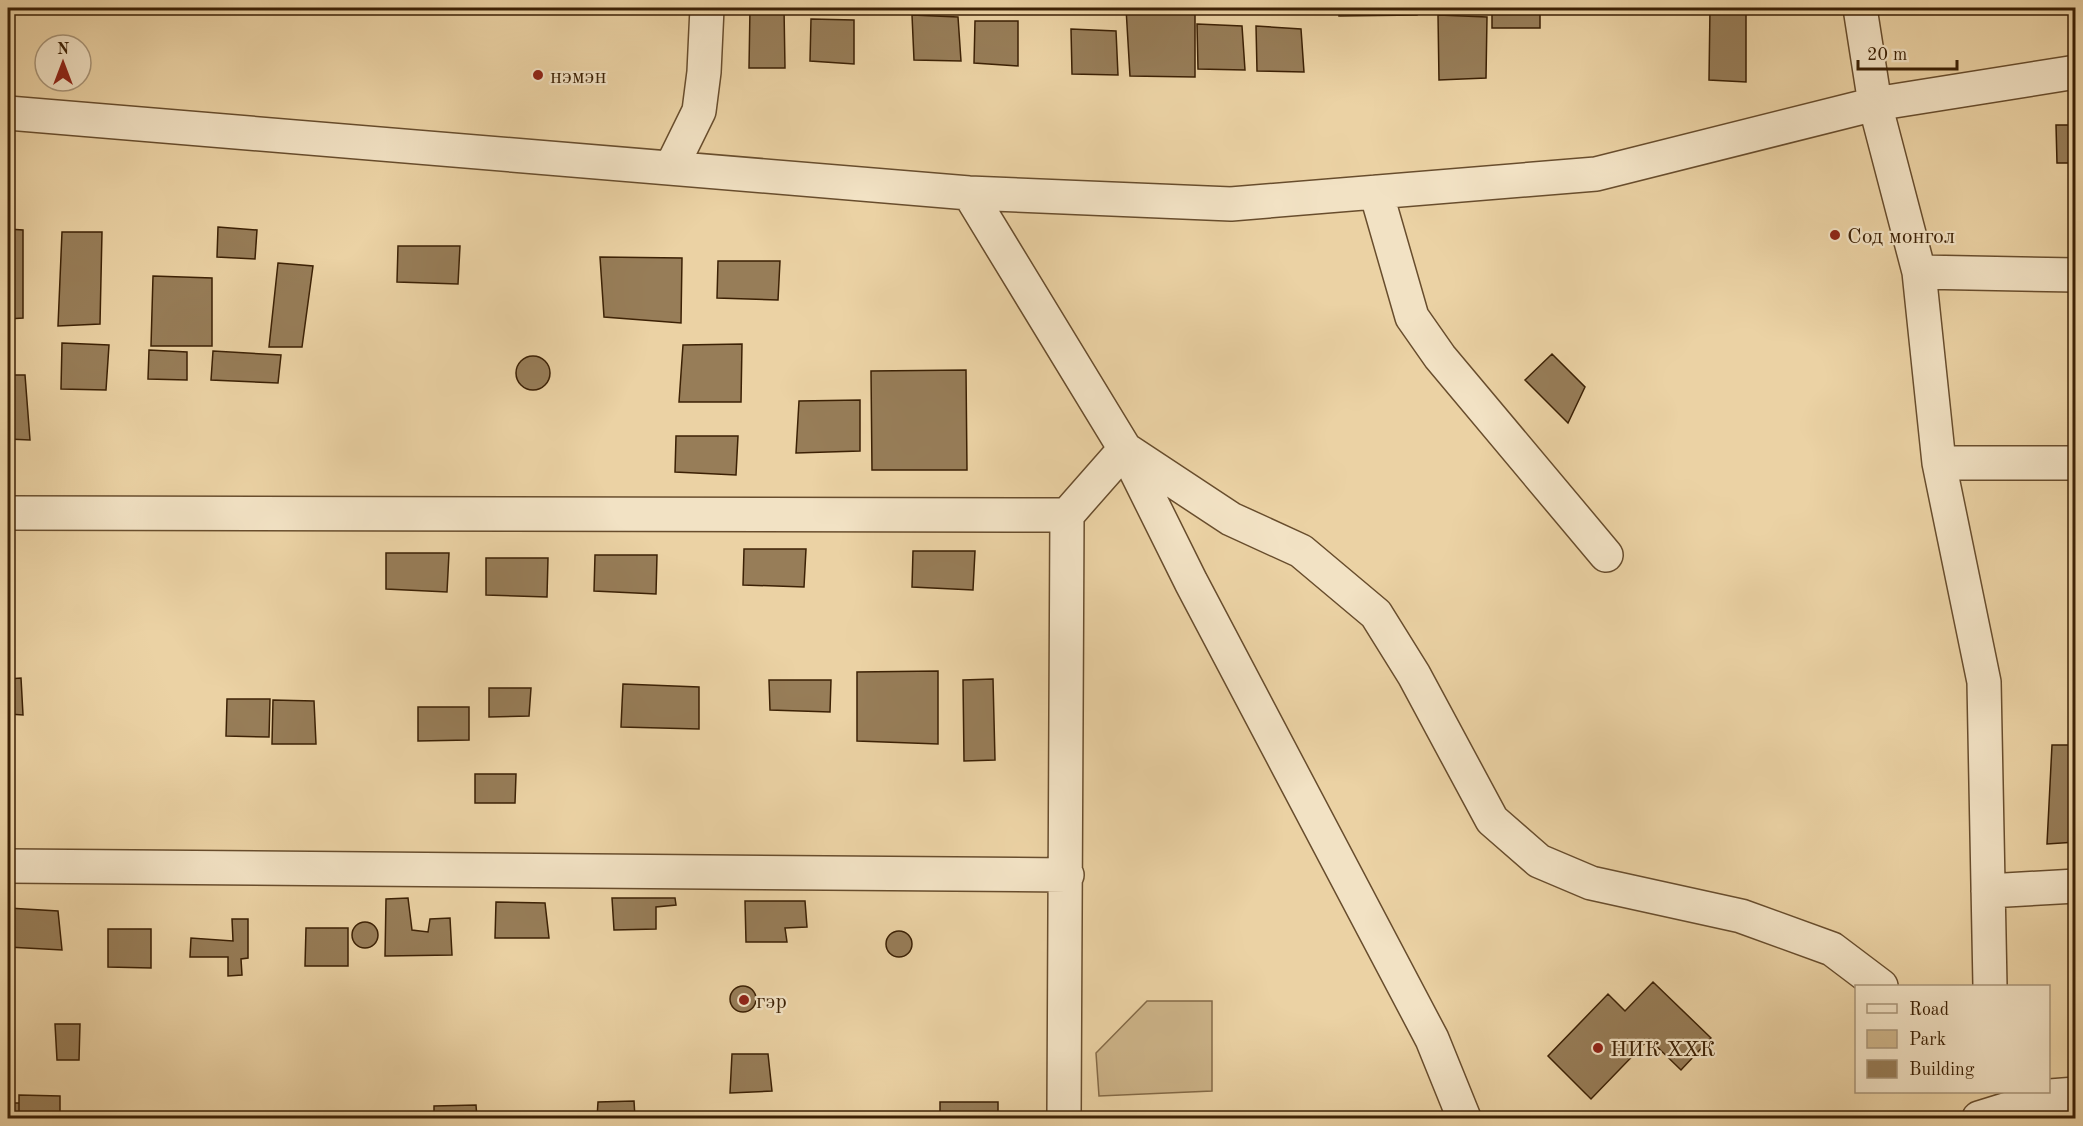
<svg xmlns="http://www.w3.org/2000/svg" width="2083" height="1126" viewBox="0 0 2083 1126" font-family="'Old Standard TT',serif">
  <rect width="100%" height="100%" fill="#ebd2a4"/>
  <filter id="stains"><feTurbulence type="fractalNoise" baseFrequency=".00333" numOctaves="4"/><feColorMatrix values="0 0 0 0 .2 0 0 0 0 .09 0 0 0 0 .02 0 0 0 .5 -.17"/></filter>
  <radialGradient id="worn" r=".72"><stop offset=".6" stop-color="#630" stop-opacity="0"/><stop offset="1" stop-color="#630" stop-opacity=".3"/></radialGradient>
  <path fill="#cdb489" stroke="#846a47" stroke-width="1.5" d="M1147 1001H1212V1091L1099 1096 1096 1053Z"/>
  <path fill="#977d58" stroke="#3c2105" stroke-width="1.5" d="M750 8H784L785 68H749Z
    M1126 8H1195V77L1130 76Z
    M1339 8H1417V15L1339 16Z
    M1492 8H1540V28H1492Z
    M1710 8H1746V82L1709 80Z
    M912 15 958 17 961 61 914 60Z
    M1438 15 1487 17 1486 78 1439 80Z
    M811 19 854 20V64L810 61Z
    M975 21H1018V66L974 63Z
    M1197 24 1242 26 1245 70 1198 69Z
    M1256 26 1301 29 1304 72 1257 71Z
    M1071 29 1116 31 1118 75 1072 74Z
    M2056 125H2076V163H2057Z
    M218 227 257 230 255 259 217 257Z
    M8 229 23 230V318L8 319Z
    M62 232H102L100 324 58 326Z
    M398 246H460L458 284 397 282Z
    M600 257 682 258 681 323 604 317Z
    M718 261H780L778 300 717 298Z
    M278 263 313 266 302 347H269Z
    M153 276 212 278V346H151Z
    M62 343 109 345 106 390 61 389Z
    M742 344 741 402H679L683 345Z
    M149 350 187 352V380L148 379Z
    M213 351 281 355 278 383 211 380Z
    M1552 354 1585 387 1568 423 1525 380Z
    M516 373a17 17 0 1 1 34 0a17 17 0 1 1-34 0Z
    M966 370 967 470H872L871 371Z
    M8 375H25L30 440 8 439Z
    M860 400V451L796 453 799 401Z
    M676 436H738L736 475 675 472Z
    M744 549H806L804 587 743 585Z
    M913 551H975L973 590 912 587Z
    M386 553H449L447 592 386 589Z
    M595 555H657L656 594 594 591Z
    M486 558H548L547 597 486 595Z
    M938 671V744L857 741V672Z
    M21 678 23 715 8 714V679Z
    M993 679 995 760 964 761 963 680Z
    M769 680H831L830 712 770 710Z
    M623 684 699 687V729L621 727Z
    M489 688H531L529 716 489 717Z
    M227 699H270L269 737 226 736Z
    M273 700 314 701 316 744H272Z
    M418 707H469V740L418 741Z
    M2052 745H2076V842L2047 844Z
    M475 774H516L515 803H475Z
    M408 898 412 930 428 932 430 919 450 918 452 955 385 956 386 899Z
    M612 898H675L676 905 656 907V929L614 930Z
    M745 901H805L807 927 785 928 787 942H746Z
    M496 902 545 903 549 938H495Z
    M8 908 58 911 62 950 8 947Z
    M232 919H248V958L241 959 242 975 228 976V957H190L191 938 233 941Z
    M352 935a13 13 0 1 1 26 0a13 13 0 1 1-26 0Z
    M306 928H348V966H305Z
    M108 929H151V968L108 967Z
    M886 944a13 13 0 1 1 26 0a13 13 0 1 1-26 0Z
    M1653 982 1711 1038 1681 1070 1649 1039 1591 1099 1548 1056 1608 994 1625 1011Z
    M730 999a13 13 0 1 1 26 0a13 13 0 1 1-26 0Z
    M55 1024H80L79 1060H57Z
    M732 1054H768L772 1091 730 1093Z
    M19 1095 60 1096V1118H19Z
    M634 1101 635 1118H597L598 1102Z
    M940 1102H998V1118H940Z
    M8 1103H19V1118H8Z
    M476 1105 477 1118H434V1106Z
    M137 1117V1118H99Z"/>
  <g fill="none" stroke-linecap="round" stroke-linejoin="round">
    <g stroke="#684d2d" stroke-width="36">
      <path id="minor" d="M1860 8 1875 104 1919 272 1939 463 1984 682 1990 986
        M8 113 969 193 1231 204 1596 174 1875 104 2076 72
        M671 168 699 111 704 72 707 8
        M1376 192 1412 317 1440 357 1606 555
        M969 193 1125 449 1231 519 1301 551 1376 614 1414 675 1492 820 1539 861 1591 883 1741 916 1832 949 1881 986
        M1919 272 2076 275
        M1939 463H2076
        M8 513 1067 515
        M8 866 1067 875
        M1988 891 2076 886
        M1064 1118 1067 515 1125 449 1191 582 1432 1039 1464 1118
        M1979 1118 2050 1096 2076 1094"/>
    </g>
    <use href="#minor" stroke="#f2e2c4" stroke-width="33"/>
  </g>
  <g fill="#8f2418" stroke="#f2e2c4" stroke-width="2">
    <circle cx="538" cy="75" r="6"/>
    <circle cx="1835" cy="235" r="6"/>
    <circle cx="744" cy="1000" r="6"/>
    <circle cx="1598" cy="1048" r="6"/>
  </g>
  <g text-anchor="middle" stroke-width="4.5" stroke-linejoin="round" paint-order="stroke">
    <g font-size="22" fill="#3c2105" stroke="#f2e2c4" text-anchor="start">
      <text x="550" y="83">нэмэн</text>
      <text x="1847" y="243">Сод монгол</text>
      <text x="756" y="1008">гэр</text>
      <text x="1610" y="1056">НИК ХХК</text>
    </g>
  </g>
  <rect width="2083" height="1126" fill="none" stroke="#ebd2a4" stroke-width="30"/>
  <rect x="9" y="9" width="2065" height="1108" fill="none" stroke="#3c2105" stroke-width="3"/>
  <rect x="15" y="15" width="2053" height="1096" fill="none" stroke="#3c2105" stroke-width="1.5"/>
  <rect x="1855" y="985" width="195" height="108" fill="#f2e2c4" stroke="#a99578" stroke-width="1.5"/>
  <rect x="1867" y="1004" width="30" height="9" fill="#f2e2c4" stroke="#a99578" stroke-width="1.5"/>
  <text x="1909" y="1015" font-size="18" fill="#3c2105">Road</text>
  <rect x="1867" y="1030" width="30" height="18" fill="#cdb489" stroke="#a99578" stroke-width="1.5"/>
  <text x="1909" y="1045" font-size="18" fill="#3c2105">Park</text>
  <rect x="1867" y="1060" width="30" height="18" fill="#977d58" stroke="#a99578" stroke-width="1.5"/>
  <text x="1909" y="1075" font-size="18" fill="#3c2105">Building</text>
  <g transform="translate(63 63)"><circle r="28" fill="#f2e2c4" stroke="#a99578" stroke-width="1.5"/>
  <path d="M0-4.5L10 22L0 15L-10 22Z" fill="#8f2418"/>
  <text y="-9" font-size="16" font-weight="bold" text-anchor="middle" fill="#3c2105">N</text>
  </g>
  <path d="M1858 60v9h99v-9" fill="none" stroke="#3c2105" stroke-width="3"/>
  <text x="1867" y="60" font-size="18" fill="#3c2105" stroke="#f2e2c4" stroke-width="4.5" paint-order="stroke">20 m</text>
  <rect width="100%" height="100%" filter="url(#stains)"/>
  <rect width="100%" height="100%" fill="url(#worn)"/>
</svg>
